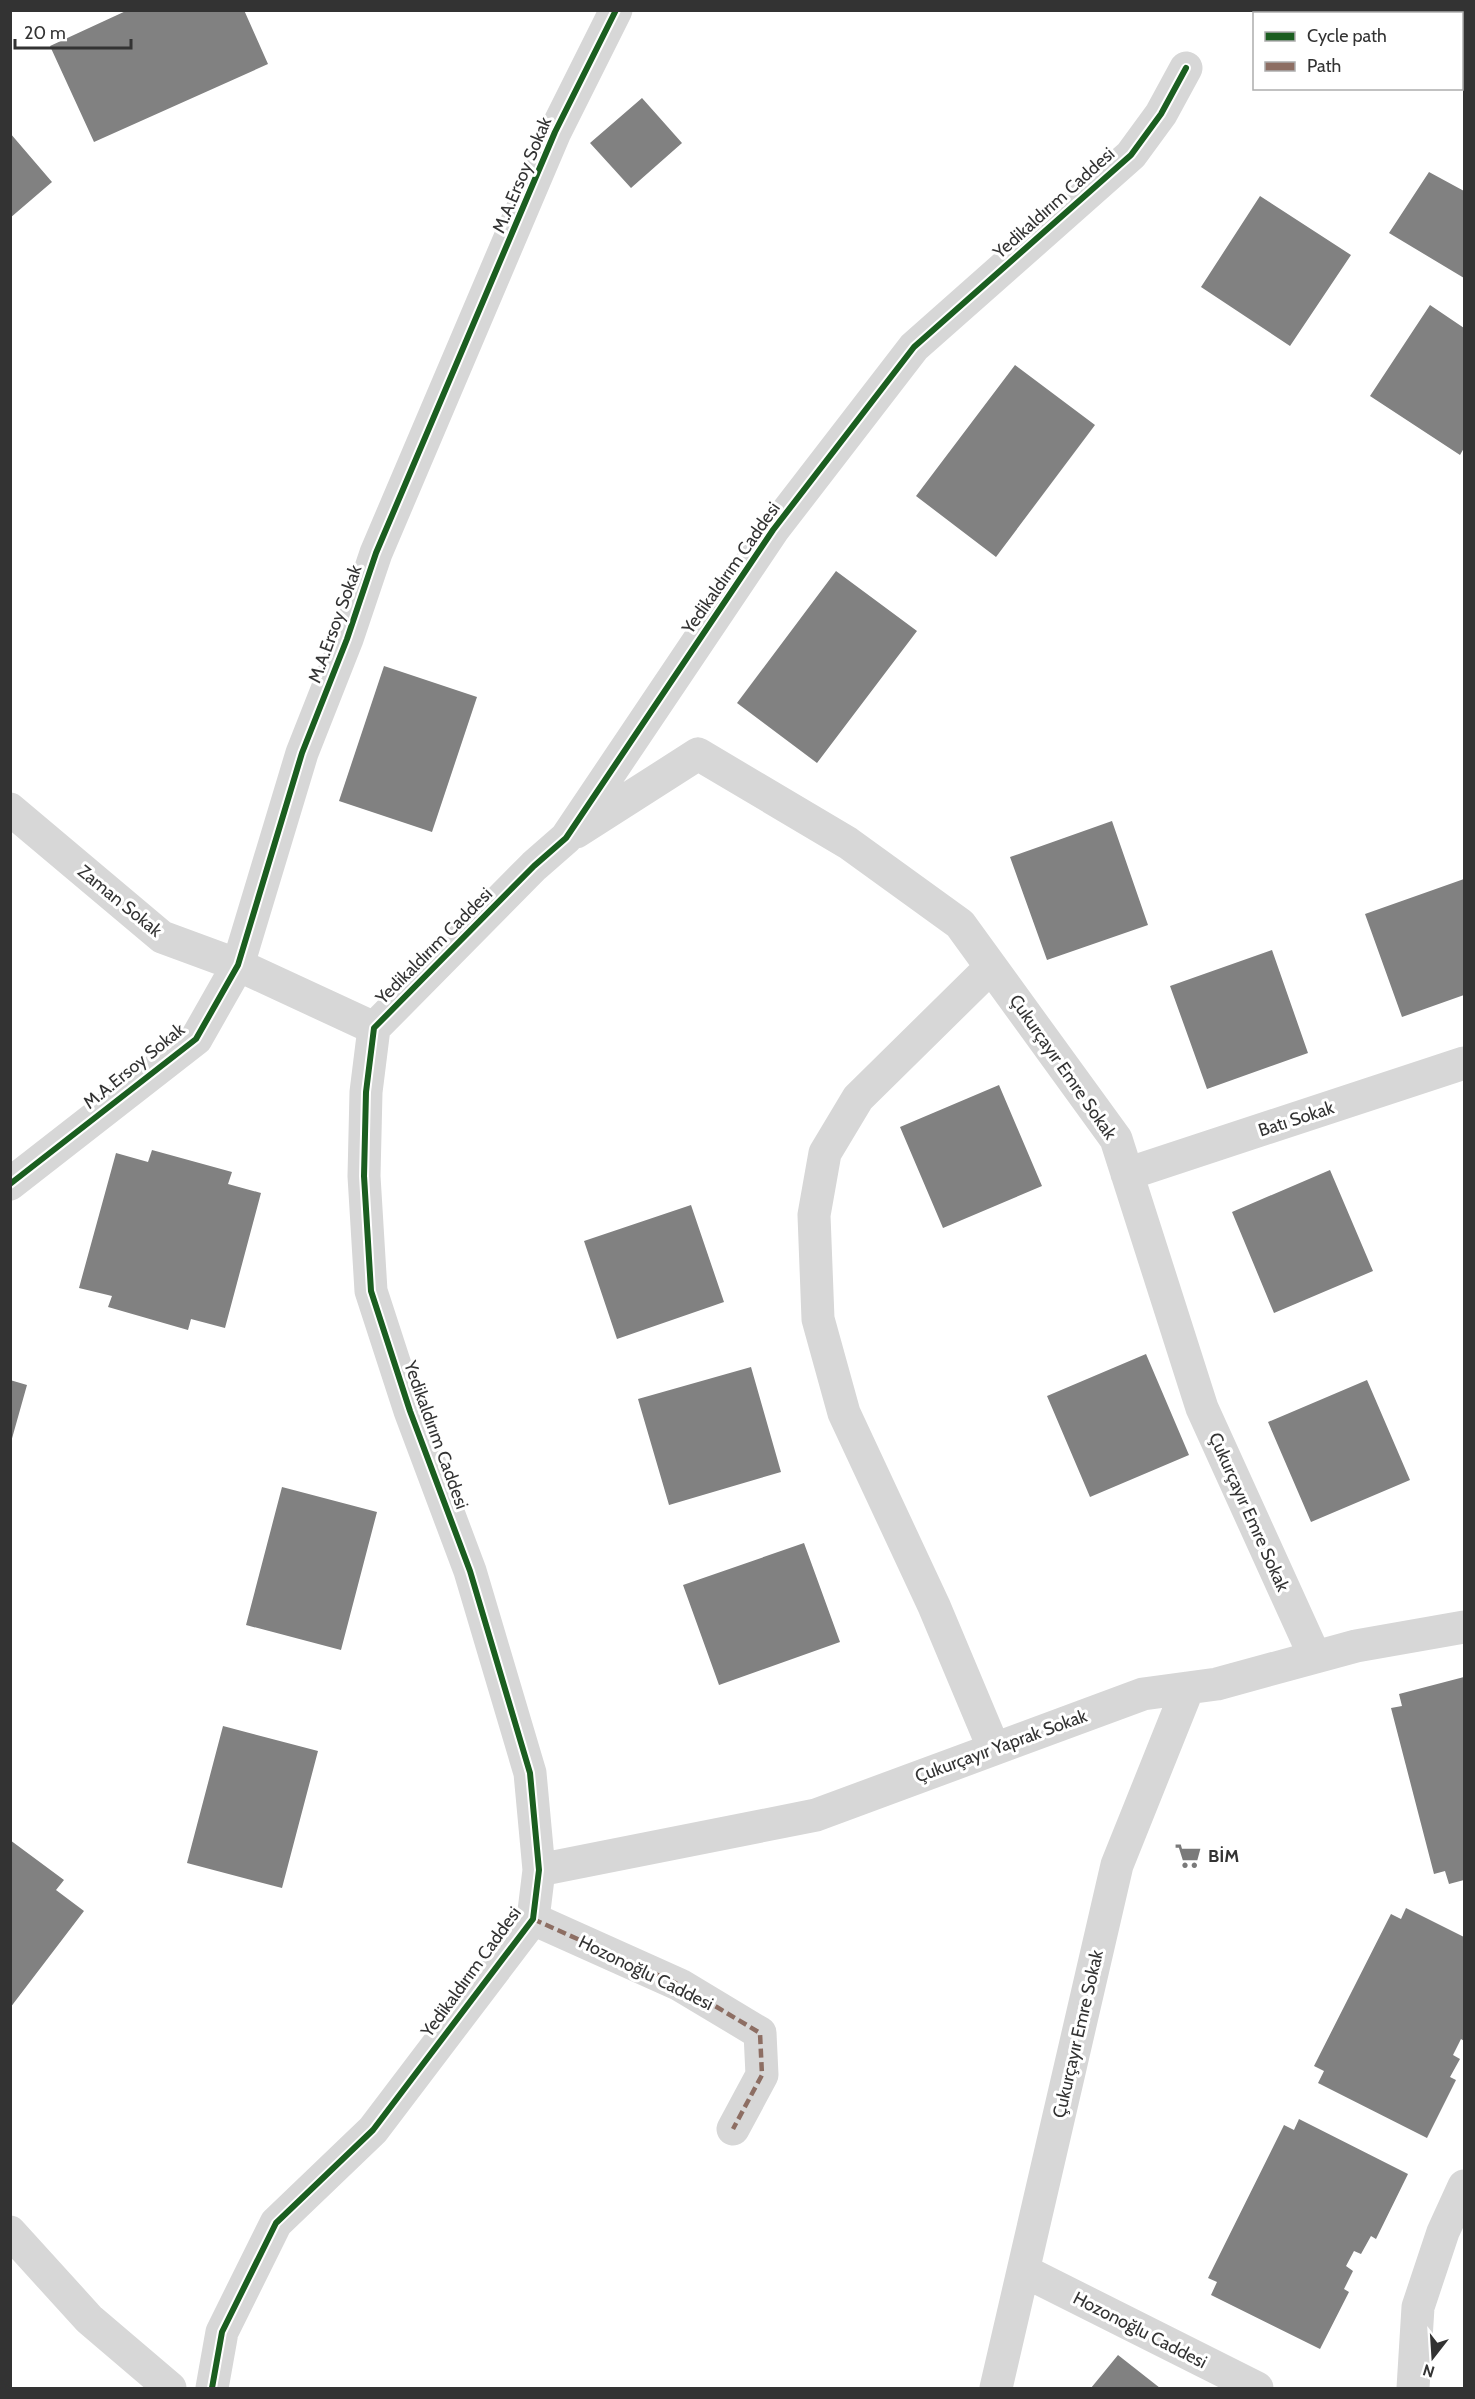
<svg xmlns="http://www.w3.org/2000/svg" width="1475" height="2399" viewBox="0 0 1475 2399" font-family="Cabin,sans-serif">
  <rect width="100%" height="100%" fill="#fff"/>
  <path fill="#818181" d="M128 10H244L268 64 94 142 50 46Z
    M642 98 682 143 631 188 590 143Z
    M10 133 52 182 10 218Z
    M1429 172 1464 191V278L1389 233Z
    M1260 196 1351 255 1290 346 1201 287Z
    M1430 305 1464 328V448L1460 455 1370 396Z
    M1015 365 1095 425 996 557 916 496Z
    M836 571 917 631 817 763 737 703Z
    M384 666 477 697 432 832 339 801Z
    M1112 821 1148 925 1047 960 1010 857Z
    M1464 879V995L1402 1017 1365 914Z
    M1272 950 1308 1053 1207 1089 1170 986Z
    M999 1085 1042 1186 943 1228 900 1127Z
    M152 1150 232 1172 228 1184 261 1193 225 1328 191 1319 188 1330 108 1307 112 1296 79 1288 116 1153 148 1162Z
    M1330 1170 1373 1271 1274 1313 1232 1212Z
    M691 1205 724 1302 617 1339 584 1241Z
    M1146 1354 1189 1455 1090 1497 1047 1396Z
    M751 1367 781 1472 669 1505 638 1399Z
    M10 1380 27 1385 11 1442H10Z
    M1367 1380 1410 1480 1311 1522 1268 1422Z
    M282 1487 377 1512 341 1650 246 1625Z
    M804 1543 840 1642 719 1685 683 1585Z
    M1464 1677V1880L1449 1884 1445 1871 1434 1874 1391 1708 1402 1706 1399 1694Z
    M223 1726 318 1751 282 1888 187 1863Z
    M10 1840 64 1880 56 1890 84 1911 10 2008Z
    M1406 1908 1464 1937V2041L1461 2039 1453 2055 1460 2059 1450 2077 1456 2080 1427 2138 1318 2083 1324 2071 1314 2066 1391 1914 1401 1919Z
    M1299 2119 1408 2174 1376 2239 1371 2236 1361 2254 1354 2251 1346 2266 1353 2271 1344 2289 1349 2292 1320 2349 1211 2295 1217 2282 1208 2278 1284 2125 1294 2130Z
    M1118 2355 1160 2388H1091Z"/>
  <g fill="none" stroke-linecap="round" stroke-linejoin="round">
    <path stroke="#d7d7d7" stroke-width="33" d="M10 809 162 937 238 965 374 1028
      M576 832 698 754 848 843 960 924 1116 1139 1202 1408 1315 1657
      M991 967 858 1098 825 1153 814 1215 818 1319 844 1413 934 1606 994 1749
      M1127 1174 1464 1063
      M10 1184 196 1039 238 965 302 753 347 639 376 553 555 132 616 10
      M539 1870 816 1815 1143 1694 1217 1684 1356 1646 1464 1627
      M533 1919 680 1985 760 2033 762 2075 733 2129
      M10 2232 89 2319 170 2388
      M1024 2271 1257 2388
      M212 2388 222 2332 276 2223 373 2130 533 1919 539 1870 530 1773 470 1571 410 1411 371 1291 364 1176 366 1092 374 1028 534 866 566 838 773 530 914 347 1131 155 1161 114 1186 68
      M996 2388 1117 1865 1188 1688
      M1413 2388 1418 2307 1443 2232 1464 2186"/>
    <path stroke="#8d6e63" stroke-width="4.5" stroke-dasharray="9 4.5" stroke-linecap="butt" d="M533 1919 680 1985 760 2033 762 2075 733 2129"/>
    <g stroke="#fff" stroke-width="10">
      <path id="cycleway" d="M10 1184 196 1039 238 965 302 753 347 639 376 553 555 132 616 10
        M212 2388 222 2332 276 2223 373 2130 533 1919 539 1870 530 1773 470 1571 410 1411 371 1291 364 1176 366 1092 374 1028 534 866 566 838 773 530 914 347 1131 155 1161 114 1186 68"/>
    </g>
    <use href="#cycleway" stroke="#1b5e20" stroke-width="6"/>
  </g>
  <defs>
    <g id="supermarket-bare" transform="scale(2.07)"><path d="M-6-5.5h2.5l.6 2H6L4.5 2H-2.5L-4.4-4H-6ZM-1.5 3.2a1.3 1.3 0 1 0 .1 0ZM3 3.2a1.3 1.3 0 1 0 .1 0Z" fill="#7a7a7a" stroke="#fff" stroke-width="2.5" paint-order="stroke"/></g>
  </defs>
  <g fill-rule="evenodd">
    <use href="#supermarket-bare" x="1188" y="1856"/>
  </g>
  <g text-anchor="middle" stroke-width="6" stroke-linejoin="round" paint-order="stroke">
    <g font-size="18" fill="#333" stroke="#fff">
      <text transform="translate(522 175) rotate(-67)" y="6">M.A.Ersoy Sokak</text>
      <text transform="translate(1054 203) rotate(-42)" y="6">Yedikaldırım Caddesi</text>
      <text transform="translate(731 568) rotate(-55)" y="6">Yedikaldırım Caddesi</text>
      <text transform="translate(335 624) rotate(-70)" y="6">M.A.Ersoy Sokak</text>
      <text transform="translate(120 901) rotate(39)" y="6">Zaman Sokak</text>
      <text transform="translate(434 946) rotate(-45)" y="6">Yedikaldırım Caddesi</text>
      <text transform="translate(134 1066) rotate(-39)" y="6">M.A.Ersoy Sokak</text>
      <text transform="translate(1063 1067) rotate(55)" y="6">Çukurçayır Emre Sokak</text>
      <text transform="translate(1296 1119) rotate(-18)" y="6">Batı Sokak</text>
      <text transform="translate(436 1435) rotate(70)" y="6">Yedikaldırım Caddesi</text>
      <text transform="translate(1249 1512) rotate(66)" y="6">Çukurçayır Emre Sokak</text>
      <text transform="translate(1001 1746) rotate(-20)" y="6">Çukurçayır Yaprak Sokak</text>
      <text transform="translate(471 1972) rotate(-54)" y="6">Yedikaldırım Caddesi</text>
      <text transform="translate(646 1973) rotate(26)" y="6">Hozonoğlu Caddesi</text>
      <text transform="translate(1078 2034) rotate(-77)" y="6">Çukurçayır Emre Sokak</text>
      <text transform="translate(1140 2330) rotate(27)" y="6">Hozonoğlu Caddesi</text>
    </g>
    <g font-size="18" font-weight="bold" fill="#333" stroke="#fff" text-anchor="start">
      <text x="1208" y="1862">BİM</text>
    </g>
  </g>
  <rect width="1475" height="2399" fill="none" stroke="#333333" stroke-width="24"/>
  <rect x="1253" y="12" width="210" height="78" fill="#ffffff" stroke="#adadad" stroke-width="1.5"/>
  <rect x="1265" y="32" width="30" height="9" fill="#1b5e20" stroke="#adadad" stroke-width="1.5"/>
  <text x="1307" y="42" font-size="18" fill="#333333">Cycle path</text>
  <rect x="1265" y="62" width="30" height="9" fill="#8d6e63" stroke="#adadad" stroke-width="1.5"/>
  <text x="1307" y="72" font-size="18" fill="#333333">Path</text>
  <g transform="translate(1433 2357) rotate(197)" stroke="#ffffff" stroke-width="4.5" paint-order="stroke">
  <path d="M0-4.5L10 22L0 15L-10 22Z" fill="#333333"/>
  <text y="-9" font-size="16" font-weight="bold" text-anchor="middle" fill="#333333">N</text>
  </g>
  <path d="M15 39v9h116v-9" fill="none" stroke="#333333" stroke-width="3"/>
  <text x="24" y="39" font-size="18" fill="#333333" stroke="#ffffff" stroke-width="4.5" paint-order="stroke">20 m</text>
</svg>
